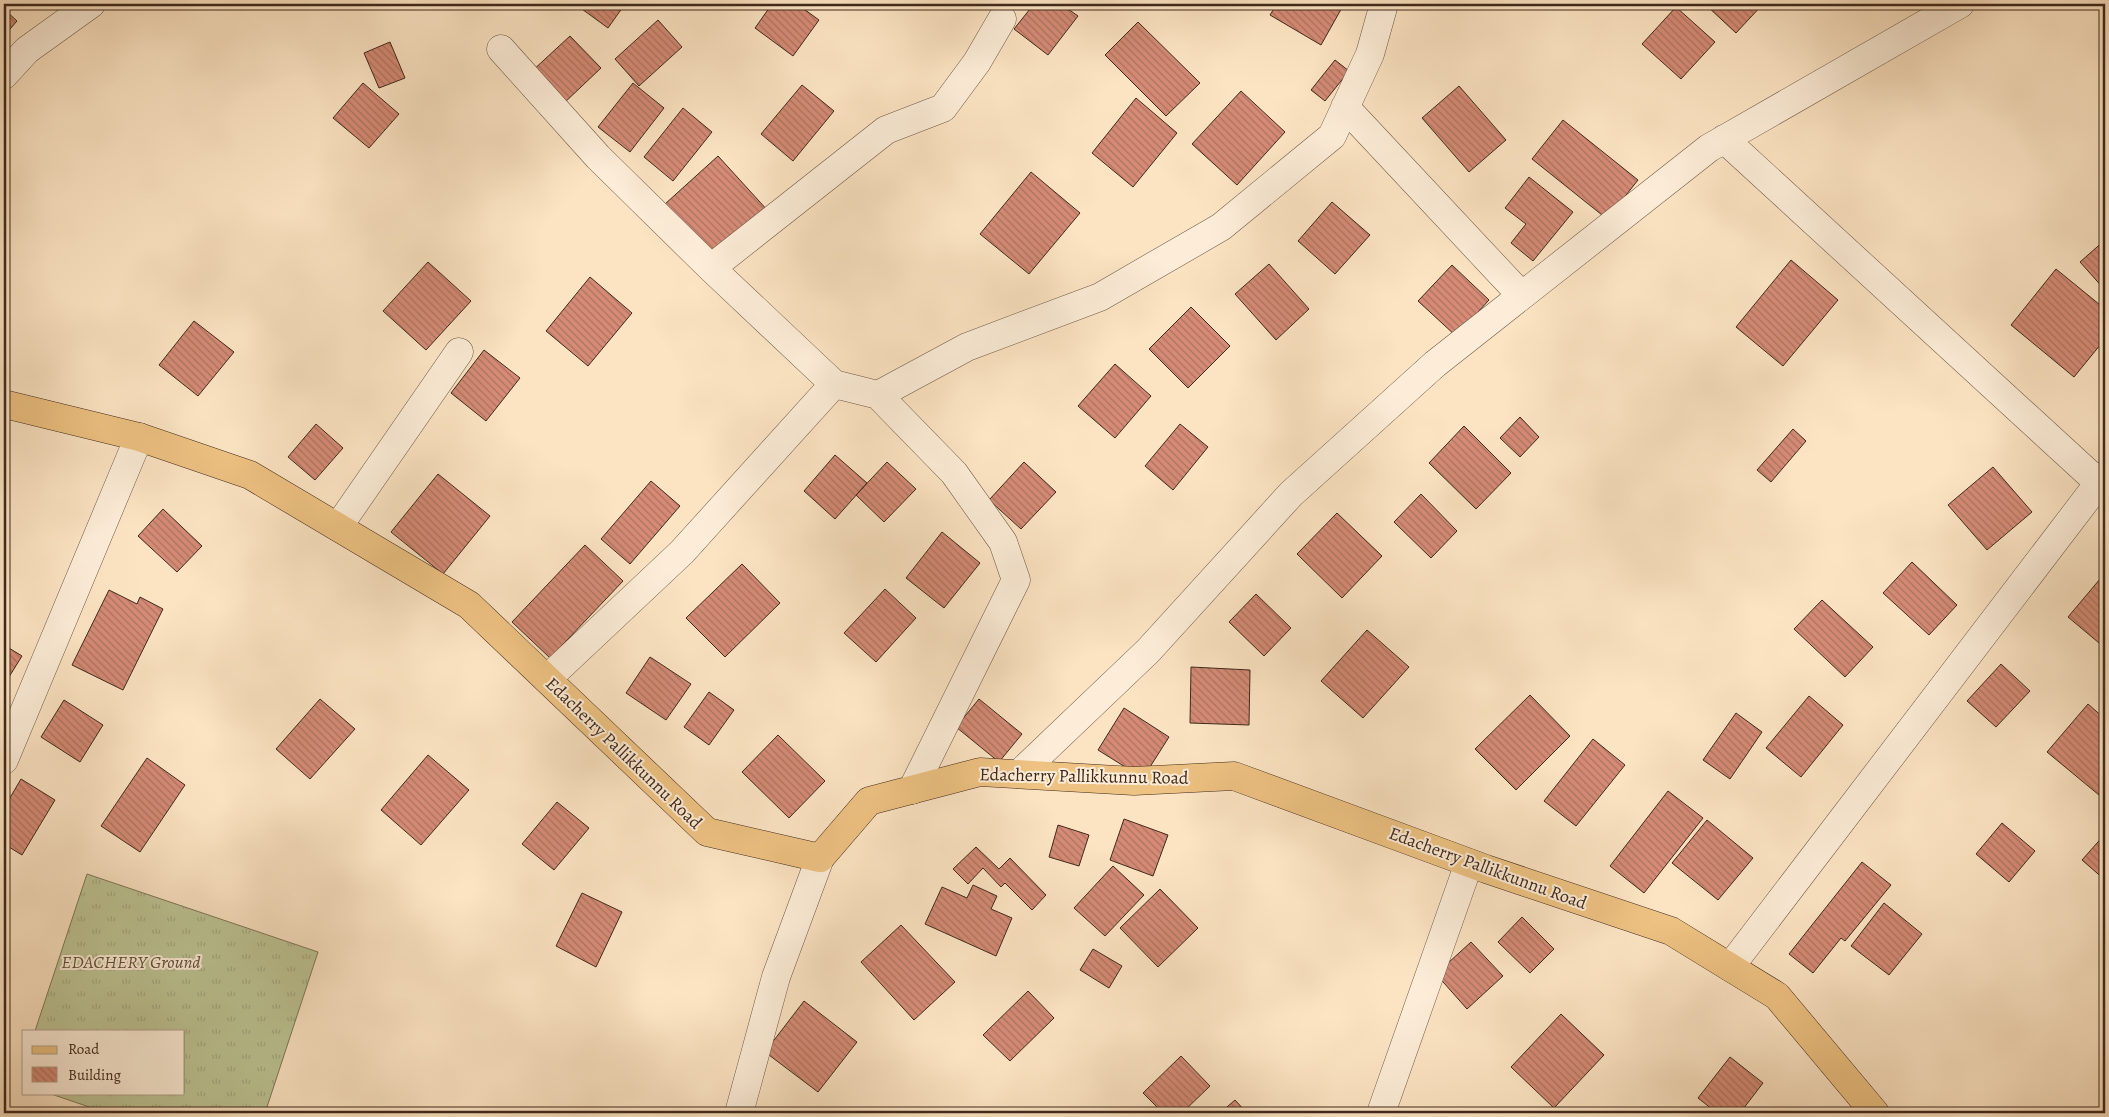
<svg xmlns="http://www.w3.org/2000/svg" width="2109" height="1117" viewBox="0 0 2109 1117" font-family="Alegreya,serif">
  <defs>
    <pattern id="grass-tufts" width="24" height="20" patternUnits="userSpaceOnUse" patternTransform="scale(1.25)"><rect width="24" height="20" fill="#bdc495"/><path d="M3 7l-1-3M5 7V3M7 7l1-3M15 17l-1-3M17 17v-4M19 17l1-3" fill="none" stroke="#a4a880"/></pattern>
    <pattern id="building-back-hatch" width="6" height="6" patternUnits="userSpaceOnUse" patternTransform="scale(1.25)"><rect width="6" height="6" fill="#d58b76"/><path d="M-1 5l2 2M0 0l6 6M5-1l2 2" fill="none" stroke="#ae7260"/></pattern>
  </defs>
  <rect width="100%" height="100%" fill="#fce4c3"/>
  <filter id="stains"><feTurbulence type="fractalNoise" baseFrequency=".004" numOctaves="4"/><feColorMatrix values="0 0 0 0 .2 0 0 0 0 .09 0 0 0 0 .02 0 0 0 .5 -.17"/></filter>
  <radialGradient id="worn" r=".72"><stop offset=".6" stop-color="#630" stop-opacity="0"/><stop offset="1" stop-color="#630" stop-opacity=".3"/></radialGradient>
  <path fill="url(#grass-tufts)" stroke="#7e7658" d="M87 874 318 952 265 1113H107L48 1093H184V1031H35Z"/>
  <path fill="url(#building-back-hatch)" stroke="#3f291c" d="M575 4H625L608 28Z
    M772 4H797L819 20 793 56 755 28Z
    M1034 4H1061L1078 16 1048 55 1014 29Z
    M1277 4H1344L1321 45 1270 15Z
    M1708 4H1763L1736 33 1707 6Z
    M1676 7 1715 42 1681 79 1642 44Z
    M4 9 17 21 4 36Z
    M658 20 682 47 639 86 615 59Z
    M1138 22 1200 83 1166 116 1105 55Z
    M570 36 601 68 562 105 531 72Z
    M390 42 405 78 379 88 364 53Z
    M1335 60 1349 71 1325 101 1311 90Z
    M363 83 399 114 369 148 333 118Z
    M633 83 664 108 630 152 598 127Z
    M802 85 834 111 793 161 761 134Z
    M1459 86 1506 140 1469 172 1422 118Z
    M1241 91 1285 132 1237 185 1192 144Z
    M1136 98 1177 133 1133 187 1092 153Z
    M683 108 712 132 673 181 644 157Z
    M1563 120 1638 180 1607 219 1532 159Z
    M718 156 769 212 716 260 665 204Z
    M1031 172 1080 213 1029 274 980 234Z
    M1529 177 1573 212 1533 261 1511 243 1526 224 1505 208Z
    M1332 202 1370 235 1335 274 1298 241Z
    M2105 240V290L2080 262Z
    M1791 260 1838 300 1783 366 1736 327Z
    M428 262 471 301 426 350 383 311Z
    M1269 264 1309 309 1276 340 1235 294Z
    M1452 265 1489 300 1456 336 1418 301Z
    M2056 269 2105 309V339L2074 377 2011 325Z
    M590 277 632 313 588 366 546 331Z
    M1191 307 1230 346 1188 388 1149 349Z
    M194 321 234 352 198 396 159 365Z
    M484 350 520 378 486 421 451 393Z
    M1115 364 1151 396 1115 438 1078 406Z
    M1520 417 1539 437 1520 457 1500 438Z
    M316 424 343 448 315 480 288 457Z
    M1180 424 1208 447 1173 490 1145 466Z
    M1464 426 1511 473 1476 509 1429 463Z
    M1793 429 1806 441 1771 482 1757 470Z
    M835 455 867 483 835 519 804 491Z
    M887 462 916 489 884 522 856 495Z
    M1024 462 1056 492 1021 529 989 500Z
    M1993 467 2032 512 1987 550 1948 505Z
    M438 474 490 516 443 574 391 532Z
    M651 481 680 506 630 564 601 539Z
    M1421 494 1457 531 1431 558 1394 522Z
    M163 509 202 546 177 572 138 536Z
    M1337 513 1382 556 1342 598 1297 554Z
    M942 532 980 563 944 608 906 578Z
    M585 545 623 581 550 658 512 622Z
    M1912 562 1957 605 1929 635 1883 593Z
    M742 564 780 603 725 657 686 618Z
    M2100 579 2105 583V648L2068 617Z
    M885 589 916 618 876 662 844 633Z
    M109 590 137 604 140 597 163 609 123 690 72 665Z
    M1256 594 1291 628 1264 656 1229 622Z
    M1822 600 1873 647 1845 677 1794 629Z
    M1367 630 1409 667 1363 718 1321 681Z
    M4 645 22 656 4 685Z
    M650 657 691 684 666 720 626 693Z
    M2001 664 2030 691 1996 727 1967 701Z
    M1191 667 1250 670 1249 725 1190 723Z
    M709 692 734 710 709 745 684 727Z
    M1530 695 1570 736 1516 790 1475 749Z
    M1809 696 1843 725 1801 777 1766 748Z
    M320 699 355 729 310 779 276 749Z
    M979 699 1022 734 999 762 956 727Z
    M64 700 103 725 80 762 41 737Z
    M2088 704 2105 719V800L2047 752Z
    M1124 708 1169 737 1143 778 1098 750Z
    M1736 713 1762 732 1730 779 1703 760Z
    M778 735 825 781 789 818 742 772Z
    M1593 739 1625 765 1576 826 1544 801Z
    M428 755 469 790 421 845 381 810Z
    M147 758 185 785 140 852 101 826Z
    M21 779 55 800 22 855 4 844V808Z
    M1668 791 1703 818 1644 893 1610 866Z
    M557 802 589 828 554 870 522 844Z
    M1124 819 1168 835 1153 876 1110 860Z
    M1707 820 1753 858 1718 900 1672 863Z
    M2002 823 2035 851 2009 882 1976 854Z
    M1058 825 1089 835 1079 866 1049 857Z
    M2105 834V880L2082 860Z
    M976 847 999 869 1010 858 1046 895 1032 910 1005 883 1001 887 983 868 968 884 953 869Z
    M1862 862 1891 885 1845 941 1841 938 1813 973 1789 954Z
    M1113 866 1144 895 1105 936 1074 908Z
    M973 885 997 896 991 909 1012 918 996 956 925 924 942 887 967 898Z
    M1160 889 1198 928 1158 967 1120 928Z
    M582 893 622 912 596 967 556 946Z
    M1884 903 1922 934 1889 975 1851 946Z
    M1522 917 1554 949 1530 973 1498 942Z
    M901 925 955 982 914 1020 861 962Z
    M1471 942 1503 976 1467 1009 1436 974Z
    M1093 949 1122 966 1109 988 1080 970Z
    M1028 991 1054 1018 1010 1061 983 1035Z
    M804 1001 857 1042 818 1092 765 1052Z
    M1561 1014 1604 1055 1554 1108 1511 1067Z
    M1181 1056 1210 1086 1182 1113H1163L1143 1093Z
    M1730 1057 1763 1083 1740 1113H1717L1698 1098Z
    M1235 1100 1247 1113H1220Z"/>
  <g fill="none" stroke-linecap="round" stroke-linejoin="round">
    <g stroke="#6e5846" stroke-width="29">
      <path id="minor" d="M501 49 598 157 711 268 834 384
        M4 75 27 50 91 4
        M1345 107 1521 295
        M1724 139 2099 483
        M711 268 886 130 943 108 977 62 1002 19
        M878 395 954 473 1003 542 1016 580 912 790
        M338 527 459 352
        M547 679 682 552 834 384 878 395 967 347 1100 297 1221 227 1332 136 1370 54 1384 4
        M4 760 139 437
        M1019 774 1148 651 1291 494 1435 364 1709 148 1960 4
        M1730 967 2105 475
        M739 1113 776 977 820 858
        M1381 1113 1469 863"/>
    </g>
    <g stroke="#3f291c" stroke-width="29">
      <path id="major" d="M4 404 139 437 250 475 469 605 707 832 820 858 869 801 980 772 1134 781 1234 776 1486 869 1671 931 1777 996 1875 1113"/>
    </g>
    <use href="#minor" stroke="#fdedd8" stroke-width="28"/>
    <use href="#major" stroke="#eec282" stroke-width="28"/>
  </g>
  <g text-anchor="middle" stroke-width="4" stroke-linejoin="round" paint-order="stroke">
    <g font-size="18" fill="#3f291c" stroke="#fdedd8">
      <text transform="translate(624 753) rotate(44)" y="6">Edacherry Pallikkunnu Road</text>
      <text transform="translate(1084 776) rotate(1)" y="6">Edacherry Pallikkunnu Road</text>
      <text transform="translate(1488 868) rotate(20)" y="6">Edacherry Pallikkunnu Road</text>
    </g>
    <g font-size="18" font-style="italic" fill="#5e503a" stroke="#fdedd8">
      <text x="131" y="968">EDACHERY Ground</text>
    </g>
  </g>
  <rect width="2109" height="1117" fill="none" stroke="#fce4c3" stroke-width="20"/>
  <rect x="5" y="5" width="2099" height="1107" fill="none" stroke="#3f291c" stroke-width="2.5"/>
  <rect x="10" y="10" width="2089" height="1097" fill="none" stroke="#3f291c"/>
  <rect x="22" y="1030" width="162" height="65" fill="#fdedd8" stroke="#b19f8d"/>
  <rect x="32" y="1046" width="25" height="8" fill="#eec282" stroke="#b19f8d"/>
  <text x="68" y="1054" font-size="15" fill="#3f291c">Road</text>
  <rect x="32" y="1067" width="25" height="15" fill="url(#building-back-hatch)" stroke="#b19f8d"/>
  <text x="68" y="1080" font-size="15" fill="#3f291c">Building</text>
  <rect width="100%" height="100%" filter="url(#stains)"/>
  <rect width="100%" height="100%" fill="url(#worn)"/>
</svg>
